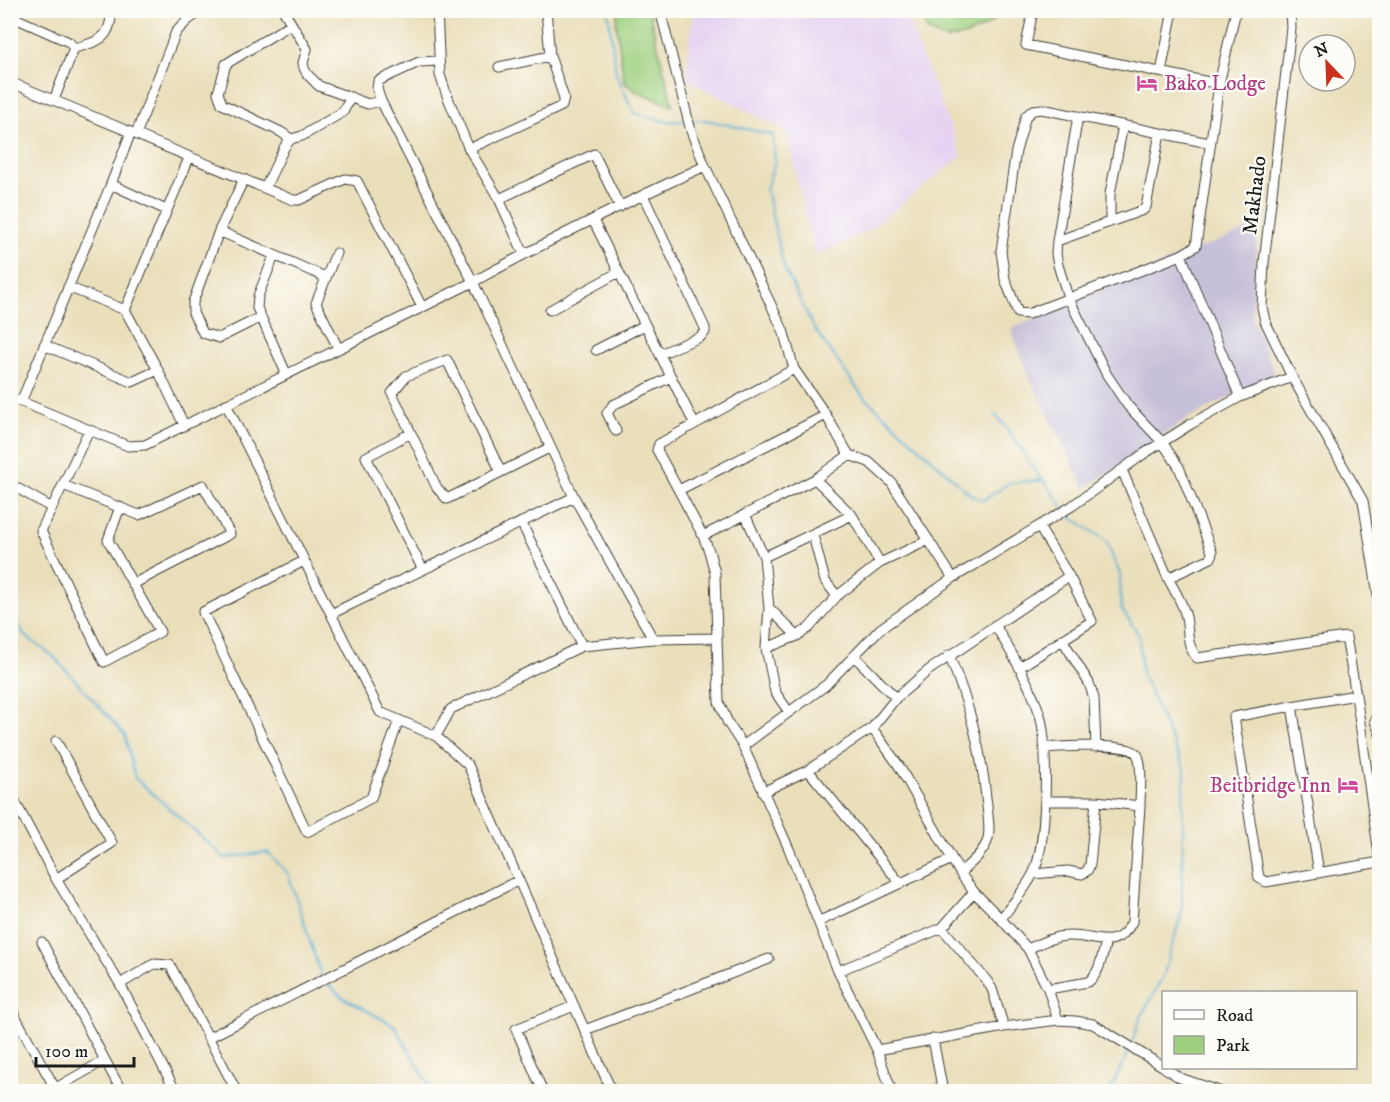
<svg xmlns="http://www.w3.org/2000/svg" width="1390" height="1102" viewBox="0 0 1390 1102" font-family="'IM FELL DW Pica',serif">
  <rect width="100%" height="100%" fill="#fdfcf7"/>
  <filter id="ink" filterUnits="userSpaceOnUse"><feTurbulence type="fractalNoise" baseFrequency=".0167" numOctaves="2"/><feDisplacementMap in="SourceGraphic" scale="12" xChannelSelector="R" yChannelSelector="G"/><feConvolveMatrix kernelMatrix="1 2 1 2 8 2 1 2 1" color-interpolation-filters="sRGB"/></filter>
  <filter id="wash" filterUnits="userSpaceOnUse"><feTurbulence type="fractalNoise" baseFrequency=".008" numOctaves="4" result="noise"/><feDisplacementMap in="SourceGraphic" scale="24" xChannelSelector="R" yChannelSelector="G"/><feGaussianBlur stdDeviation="1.35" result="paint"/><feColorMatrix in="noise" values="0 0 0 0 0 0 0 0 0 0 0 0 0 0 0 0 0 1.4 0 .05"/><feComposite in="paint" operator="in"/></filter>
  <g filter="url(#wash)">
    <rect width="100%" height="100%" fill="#eadfbb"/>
    <path fill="#e5d3f1" d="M693 11H904L962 156 867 231 815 256 786 131 686 79Z"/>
    <path fill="#c7c0d9" d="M1258 226 1252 317 1275 374 1185 420 1085 488 1031 381 1011 329 1195 250Z"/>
    <path fill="#9ed080" stroke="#5d764e" stroke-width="1.5" d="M618 11H649L673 106 634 90 624 82 616 22Z
      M919 11H1002C995 26 963 38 947 39 941 39 934 34 928 32Z"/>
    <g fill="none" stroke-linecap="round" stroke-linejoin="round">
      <path stroke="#5bafd7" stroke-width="2" d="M608 10 616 73 634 113 667 122 685 121
        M690 121 706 120 773 135 775 162 766 189 784 268 814 328 861 394 972 496 984 500 1009 483 1043 480 1063 507
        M995 415C1015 434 1025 459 1042 480
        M1066 512 1068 515 1106 541 1120 574 1121 608 1139 635 1142 674 1185 770 1183 799 1182 911 1164 974 1140 1019 1132 1043
        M10 591 15 595 16 619 24 635 54 657 125 735 135 778 225 858 267 852 288 873 322 978
        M326 982 342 997 395 1026 433 1092
        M1109 1092 1130 1048"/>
    </g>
  </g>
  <g filter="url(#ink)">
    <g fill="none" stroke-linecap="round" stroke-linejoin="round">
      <g stroke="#3b3934" stroke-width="11">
        <path id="minor" d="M283 10 307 49 303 63 304 68 307 74 319 86 368 104 381 101
          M437 10 440 75 446 93 469 149 499 199 524 254
          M660 10 691 131 705 166 783 330 794 369
          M1033 10 1026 45 1219 84
          M1290 10 1291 28 1264 263 1262 307 1265 321 1292 377 1363 501 1380 607
          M15 18 69 42 74 48 54 100
          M10 28 18 10
          M74 48C96 43 111 39 111 13
          M439 61 419 62 378 81 377 89 381 101 473 282 574 497 653 639 716 638
          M499 67 550 56
          M1161 72 1173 10
          M10 82 293 200H299L345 179 357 181 422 307
          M1078 116 1057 241 1056 254 1058 265 1068 297 1107 375 1128 406 1162 442 1179 467 1212 552 1211 558 1168 578 1122 470
          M136 134 176 32 188 20 203 10
          M291 139 281 132 222 104 218 93 226 64 291 24
          M1209 143 1042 109 1033 110 1026 116 1016 151 1001 251 1005 279 1018 313 1028 314 1181 255 1196 246 1219 84 1236 10
          M469 149 562 106 564 98 550 56 546 10
          M244 179 219 231 325 277
          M111 184 131 132
          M265 188 285 146 291 139 302 136 343 112 351 97
          M643 195 705 328V332L700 337 660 354
          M499 199 594 154 620 207
          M593 220 694 423
          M1110 222V194L1123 125
          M219 231 193 302V313L203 333 219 338 261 317
          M1057 241 1143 210 1146 207 1160 133
          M336 253 316 303 338 348
          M1181 255 1240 397
          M274 256 258 296 257 308 286 373
          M68 287 125 310
          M550 310 619 272
          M44 345 132 382 158 370
          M596 350 645 325
          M10 397 128 446 145 445 473 282C549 240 627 202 705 166
          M21 402 111 184 166 210
          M226 404 380 712 436 736 468 765 612 1092
          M184 425 158 370 125 310 189 158
          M89 430 41 531 104 662 160 632 108 540 120 507
          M616 431 607 413 613 405 671 377
          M411 433 366 457 423 570
          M501 472 447 360 406 376 392 393 437 488 447 499 549 448
          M815 479 852 515 880 563
          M10 484 52 508
          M63 485 139 515 203 485 230 534 133 584
          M679 490 826 415
          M745 514 764 557 769 608 766 648 775 692 789 712
          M813 535 825 581 837 596
          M703 536 815 479 849 455
          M764 557 852 515
          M304 561 203 612 307 832 371 798 399 720
          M1168 578C1174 590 1183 603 1186 617 1189 633 1186 645 1197 658L1346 637 1356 695 1380 861
          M769 608 797 636
          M331 614 574 497
          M995 625C1012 654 1030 683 1040 715 1049 745 1047 847 1033 874 1025 890 1011 905 1001 919L1028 949 1048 989 1058 1020
          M1062 639 1089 683 1094 698 1096 747
          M582 646 653 639
          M766 648 797 636 809 628 837 596 880 563 929 540
          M855 657 896 698
          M1020 667 1092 621 1069 576 1039 527
          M1292 706 1356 695
          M1380 711 1375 721 1380 734
          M872 728 899 766 960 873C969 864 982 855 987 842 991 831 988 818 987 806 982 751 970 706 949 655
          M436 736 451 709 582 646 521 522
          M56 741 112 843 56 879
          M743 746 826 685 880 629 953 578 1072 506 1142 455 1191 424 1240 397 1292 377
          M1044 748C1060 747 1129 742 1137 754 1143 763 1140 794 1140 806
          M808 770 900 883
          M10 792 56 879 120 984 176 1092
          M763 792 808 770 872 728 896 698 929 670 1069 576
          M1319 873 1292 706 1234 717 1259 878 1266 882 1380 862
          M1033 874 1068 871 1082 874 1087 871 1090 865 1096 801
          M974 892 1001 919
          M820 921 952 859
          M942 928 987 981 992 989 1004 1027
          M42 942 122 1092
          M1028 949C1041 943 1053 936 1068 936 1093 934 1115 954 1132 922L1140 806 1096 801H1045
          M838 971 942 928 974 892 960 873
          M120 984 154 964 170 965 237 1092
          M1048 989 1088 982C1100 974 1102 955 1106 942
          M10 1007 55 1088
          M585 1030 769 959
          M208 1038 519 880
          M933 1039 943 1092
          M877 1050 1004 1027 1058 1020 1075 1021 1093 1024 1164 1067
          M1165 1068 1180 1078 1222 1092
          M49 1092 105 1060
          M543 1092 516 1029 574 1006
          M892 1092 877 1050 838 971 789 849 743 746 728 723 719 702 715 573 709 551 703 536 657 450 659 444 794 369 826 415 849 455 869 462 891 482 953 578"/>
      </g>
      <use href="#minor" stroke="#fff" stroke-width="9"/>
    </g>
  </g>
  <defs>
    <g id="hotel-bare" transform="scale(1.62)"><path d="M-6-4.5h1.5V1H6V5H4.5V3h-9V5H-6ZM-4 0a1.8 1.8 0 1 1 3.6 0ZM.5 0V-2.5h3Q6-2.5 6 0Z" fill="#d1479c" stroke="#fdfcf7" stroke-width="2.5" paint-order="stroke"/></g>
  </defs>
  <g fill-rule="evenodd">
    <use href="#hotel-bare" x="1147" y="83"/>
    <use href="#hotel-bare" x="1348" y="785"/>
  </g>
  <g text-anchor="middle" stroke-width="4.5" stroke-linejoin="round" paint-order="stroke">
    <g font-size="21" fill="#b23c85" stroke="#fdfcf7" text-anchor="start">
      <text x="1164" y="90">Bako Lodge</text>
      <text x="1331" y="792" text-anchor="end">Beitbridge Inn</text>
    </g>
    <g font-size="21" fill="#1c1c1c" stroke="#fdfcf7">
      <text transform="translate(1254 195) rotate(-83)" y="7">Makhado</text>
    </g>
  </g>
  <rect width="1390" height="1102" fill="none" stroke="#fdfcf7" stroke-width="36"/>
  <rect x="1162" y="991" width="195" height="78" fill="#fdfcf7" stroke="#a3a29f" stroke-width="1.5"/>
  <rect x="1174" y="1010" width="30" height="9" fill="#ffffff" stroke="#a3a29f" stroke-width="1.5"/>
  <text x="1216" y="1021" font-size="18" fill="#1c1c1c">Road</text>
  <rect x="1174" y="1036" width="30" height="18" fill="#9ed080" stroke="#a3a29f" stroke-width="1.5"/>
  <text x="1216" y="1051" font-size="18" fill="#1c1c1c">Park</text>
  <g transform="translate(1327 63) rotate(337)"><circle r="28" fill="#fdfcf7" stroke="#a3a29f" stroke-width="1.5"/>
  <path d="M0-4.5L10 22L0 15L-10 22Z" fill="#c8321e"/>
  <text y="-9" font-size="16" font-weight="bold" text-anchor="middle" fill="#1c1c1c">N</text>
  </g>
  <path d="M36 1057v9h98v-9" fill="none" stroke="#1c1c1c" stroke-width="3"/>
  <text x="45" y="1057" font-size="18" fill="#1c1c1c" stroke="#fdfcf7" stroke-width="4.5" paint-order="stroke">100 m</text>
</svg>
